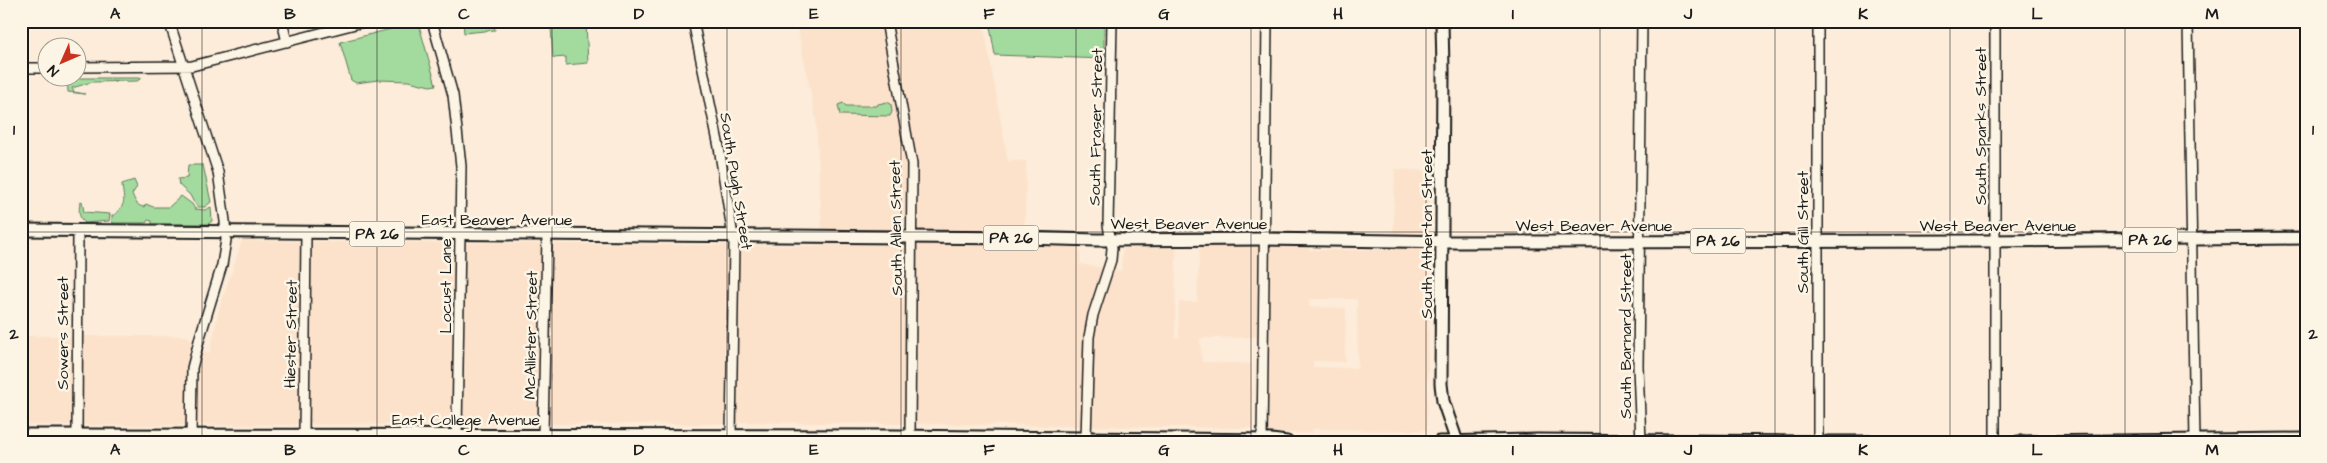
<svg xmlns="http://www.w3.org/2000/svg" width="2327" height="463" viewBox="0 0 2327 463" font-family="'Architects Daughter',sans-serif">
  <rect width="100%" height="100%" fill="#fcecd9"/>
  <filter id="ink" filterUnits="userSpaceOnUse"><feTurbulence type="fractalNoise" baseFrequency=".02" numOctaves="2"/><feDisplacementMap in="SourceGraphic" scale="10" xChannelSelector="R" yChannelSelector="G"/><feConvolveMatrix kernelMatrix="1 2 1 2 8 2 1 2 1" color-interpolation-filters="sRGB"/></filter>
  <g filter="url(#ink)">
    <path fill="#fce2cb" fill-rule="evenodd" d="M796 21H983L1008 161H1026L1025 225 1022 245 1080 247V264L1121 271 1123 249 1176 247 1175 338H1179V302H1197L1200 244 1309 245V250H1393L1395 169 1430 171 1427 430 1312 429V433H1268V337L1200 338 1202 362 1251 364 1253 428 744 422 722 424 21 425V336H187L206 353 210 352 219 310 242 241 823 246 816 119ZM1309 299H1357L1358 368 1313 367V361L1345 362 1346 308 1309 307Z"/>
    <path fill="#a3da9e" stroke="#607b5d" d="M463 21H494L495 30 464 33Z
      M989 21H1104V59L995 55Z
      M418 22 436 85 430 86 409 81 378 80 356 83 351 80 340 42Z
      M586 23 588 63 566 65V57L553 58 551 26Z
      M67 78H142L137 81 92 82 72 88 74 92 85 94 68 92Z
      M887 102 891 104 892 112 890 116 840 115 838 105 843 103 846 106H877L878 104Z
      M188 165H203L211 202 205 207H198L193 201 190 195 179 185 178 179 187 178Z
      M134 180 137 187 132 194C135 200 136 206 144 207L146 204 153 207H169L181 196 192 204 195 209 205 210 211 207 212 221 208 224H152V221L148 220 146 223H112V215H115C128 201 123 200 122 184Z
      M82 201 84 212 110 214 109 221 85 223C78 218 79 210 80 202Z"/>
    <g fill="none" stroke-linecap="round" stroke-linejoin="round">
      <g stroke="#1c1c1c" stroke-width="12">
        <path id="minor" d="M169 21 218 172 225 221 226 240 222 265 200 337 192 368 191 442
          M282 21 287 42
          M432 21 453 95 461 166 457 435
          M693 21 719 147 734 243 731 436
          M886 21 912 164 910 436
          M2188 21 2195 442
          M78 67 192 66 367 21
          M21 68H48
          M77 435 78 231
          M304 435 306 234
          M543 435 547 235
          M1086 439 1089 337 1093 315 1111 260 1112 248 1108 225 1112 21
          M1262 442 1267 21
          M1641 442 1638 367 1642 21
          M1818 442V21
          M1995 442V21"/>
      </g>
      <g stroke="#1c1c1c" stroke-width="15">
        <path id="major" d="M1442 21 1443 70 1441 384 1443 401 1457 442
          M21 230 1023 238 1097 240 1264 239 1458 242 1986 241 2306 238
          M21 435 894 436 1271 440 1287 442
          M1439 442 1537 440 1811 442
          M1828 442H1882
          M2018 442 2306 439"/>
      </g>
      <use href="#minor" stroke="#fcf5e5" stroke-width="9"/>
      <use href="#major" stroke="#fcf5e5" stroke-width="11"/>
    </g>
  </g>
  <path fill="none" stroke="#1c1c1c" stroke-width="1" stroke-opacity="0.55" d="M202 21V442M377 21V442M552 21V442M727 21V442M901 21V442M1076 21V442M1251 21V442M1426 21V442M1600 21V442M1775 21V442M1950 21V442M2125 21V442M21 232H2306"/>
  <g text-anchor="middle" stroke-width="5" stroke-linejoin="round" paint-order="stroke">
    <g fill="#fcf5e5" stroke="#5f5d58" stroke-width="1">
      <rect x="349.5" y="221.5" width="55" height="25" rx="4"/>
      <rect x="983.5" y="225.5" width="55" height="25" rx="4"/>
      <rect x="2122.5" y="227.5" width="55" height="25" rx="4"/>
      <rect x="1690.5" y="228.5" width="55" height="25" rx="4"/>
    </g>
    <g font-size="15" font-weight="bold" fill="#1c1c1c">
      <text x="377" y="239">PA 26</text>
      <text x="1011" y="243">PA 26</text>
      <text x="2150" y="245">PA 26</text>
      <text x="1718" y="246">PA 26</text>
    </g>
    <g font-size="16" fill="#1c1c1c" stroke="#fcf5e5">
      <text transform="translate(1980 126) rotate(-90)" y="6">South Sparks Street</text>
      <text transform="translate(1095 127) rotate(-89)" y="6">South Fraser Street</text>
      <text transform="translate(737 181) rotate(81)" y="6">South Pugh Street</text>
      <text x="497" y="225">East Beaver Avenue</text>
      <text x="1189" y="229">West Beaver Avenue</text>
      <text x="1594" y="231">West Beaver Avenue</text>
      <text x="1998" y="231">West Beaver Avenue</text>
      <text transform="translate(895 228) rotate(-91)" y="6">South Allen Street</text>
      <text transform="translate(1802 232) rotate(-90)" y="6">South Gill Street</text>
      <text transform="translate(1426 234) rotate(-90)" y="6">South Atherton Street</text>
      <text transform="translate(445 286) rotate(-90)" y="6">Locust Lane</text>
      <text transform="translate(62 333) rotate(-90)" y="6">Sowers Street</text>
      <text transform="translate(290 334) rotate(-89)" y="6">Hiester Street</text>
      <text transform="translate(530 335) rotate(-89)" y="6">McAllister Street</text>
      <text transform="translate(1625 336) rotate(-90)" y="6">South Barnard Street</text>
      <text x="466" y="425">East College Avenue</text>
    </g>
  </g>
  <rect width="2327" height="463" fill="none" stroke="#fcf5e5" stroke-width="55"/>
  <g transform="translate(62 62) rotate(225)"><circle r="24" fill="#fcf5e5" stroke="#a29e95"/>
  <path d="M0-4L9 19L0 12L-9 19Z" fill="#c8321e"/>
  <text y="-8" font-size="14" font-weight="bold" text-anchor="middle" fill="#1c1c1c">N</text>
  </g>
  <rect x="28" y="28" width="2272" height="408" fill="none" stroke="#1c1c1c" stroke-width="2"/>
  <g font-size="16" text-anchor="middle" font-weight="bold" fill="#1c1c1c">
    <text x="115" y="19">A</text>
    <text x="290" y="19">B</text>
    <text x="464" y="19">C</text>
    <text x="639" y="19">D</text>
    <text x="814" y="19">E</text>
    <text x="989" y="19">F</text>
    <text x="1164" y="19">G</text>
    <text x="1338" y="19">H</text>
    <text x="1513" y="19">I</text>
    <text x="1688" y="19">J</text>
    <text x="1863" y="19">K</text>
    <text x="2037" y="19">L</text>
    <text x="2212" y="19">M</text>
    <text x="14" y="135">1</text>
    <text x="2313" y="135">1</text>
    <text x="14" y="339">2</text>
    <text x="2313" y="339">2</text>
    <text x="115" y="455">A</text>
    <text x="290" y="455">B</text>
    <text x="464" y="455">C</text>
    <text x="639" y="455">D</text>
    <text x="814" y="455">E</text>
    <text x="989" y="455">F</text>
    <text x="1164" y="455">G</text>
    <text x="1338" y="455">H</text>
    <text x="1513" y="455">I</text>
    <text x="1688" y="455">J</text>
    <text x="1863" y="455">K</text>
    <text x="2037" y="455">L</text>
    <text x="2212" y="455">M</text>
  </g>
</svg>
